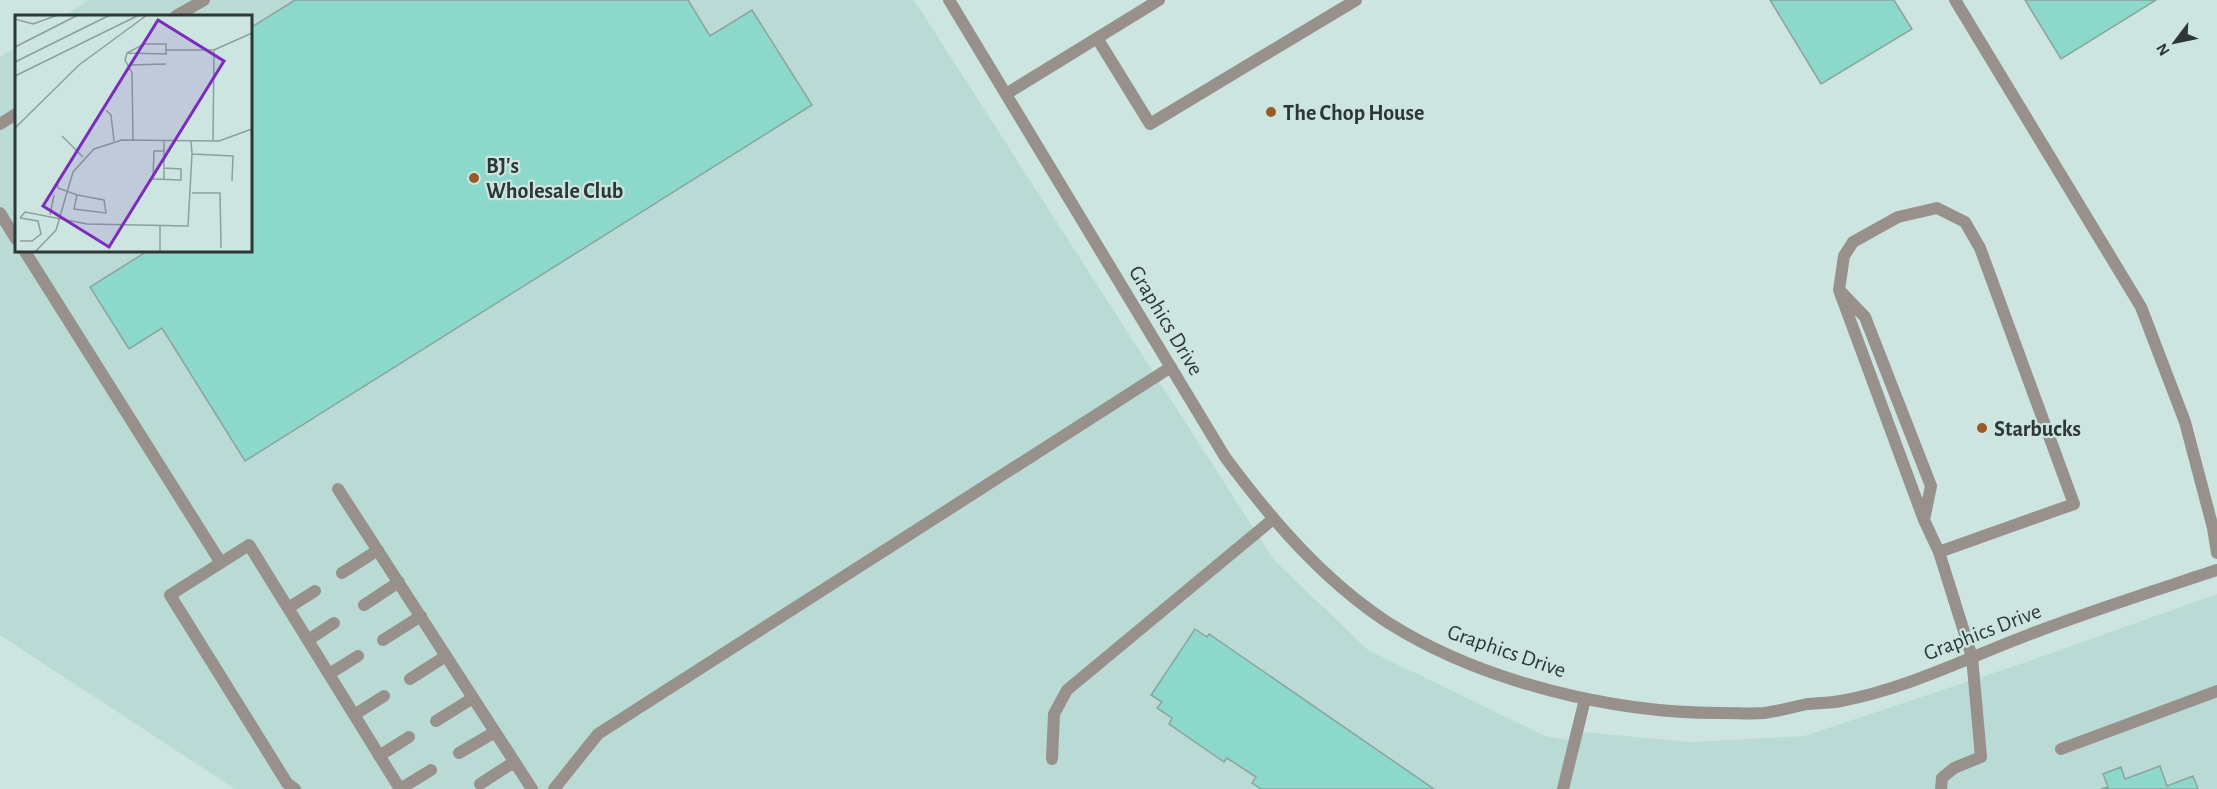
<svg xmlns="http://www.w3.org/2000/svg" width="2217" height="789" viewBox="0 0 2217 789" font-family="'Alegreya Sans',sans-serif">
  <rect width="100%" height="100%" fill="#cde5e0"/>
  <path fill="#badbd5" d="M89 0H914L1274 560 1368 650 1545 736 1574 741 1582 732 1691 742 1804 736 2029 661 2217 594V789H235L0 635V57L16 47V250H250V16H64Z"/>
  <path fill="#8cd8cb" stroke="#8ca39e" stroke-width="1.5" d="M295 0H688L710 36 752 10 812 105 245 461 162 328 129 349 90 287 149 250H250V28Z
    M1770 0H1894L1912 29 1821 84Z
    M2025 0H2156L2061 59Z
    M1195 629 1207 637 1209 634 1434 789H1261L1252 783 1256 777 1227 758 1224 762 1169 724 1172 718 1157 708 1162 702 1151 695Z
    M2160 766 2167 786 2193 776 2198 789H2101L2108 787 2103 774 2121 767 2125 779Z"/>
  <g fill="none" stroke-linecap="round" stroke-linejoin="round">
    <path stroke="#98908b" stroke-width="12" d="M1955 0 2141 307 2185 422 2213 528 2217 553
      M176 16 204 0
      M1097 38 1150 124 1356 0
      M1006 94 1159 0
      M0 124 16 114
      M0 213 16 239
      M24 250 221 563
      M1842 293 1865 317 1931 486 1924 520
      M338 489 532 789
      M1939 552 1924 520 1839 290 1844 256 1853 242 1898 217 1937 208 1965 222 1980 248 2074 504 1939 552 1972 657 1981 757 1954 768 1942 778 1941 789
      M342 573 378 550
      M364 605 399 582
      M288 608 315 591
      M308 640 334 623
      M383 640 421 616
      M329 674 358 656
      M410 679 446 656
      M354 715 384 696
      M436 721 473 698
      M2061 749 2217 691
      M459 753 495 732
      M379 756 409 737
      M1052 759 1054 714 1067 690 1273 519
      M480 784 514 762
      M295 789 287 783 170 595 249 545 400 789
      M400 789 431 770
      M554 789 598 734 1171 367
      M1563 789 1585 699"/>
    <path stroke="#98908b" stroke-width="12" d="M949 0 1225 457C1271 519 1322 579 1387 622 1481 682 1615 714 1725 713 1738 713 1751 714 1764 713 1779 711 1793 707 1807 704 1818 703 1830 703 1841 701 1906 689 1967 658 2028 635 2090 611 2154 591 2217 570"/>
  </g>
  <g fill="#9b5927" stroke="#cde5e0" stroke-width="2">
    <circle cx="1271" cy="112" r="6"/>
    <circle cx="474" cy="178" r="6"/>
    <circle cx="1982" cy="428" r="6"/>
  </g>
  <g text-anchor="middle" stroke-width="4.5" stroke-linejoin="round" paint-order="stroke">
    <g font-size="22" font-weight="bold" fill="#2d3735" stroke="#cde5e0" text-anchor="start">
      <text x="1283" y="120">The Chop House</text>
      <text x="486" y="173">BJ's<tspan x="486" dy="25">Wholesale Club</tspan></text>
      <text x="1994" y="436">Starbucks</text>
    </g>
    <g font-size="22" fill="#2d3735" stroke="#cde5e0">
      <text transform="translate(1167 320) rotate(59)" y="8">Graphics Drive</text>
      <text transform="translate(1982 631) rotate(-21)" y="8">Graphics Drive</text>
      <text transform="translate(1507 650) rotate(19)" y="8">Graphics Drive</text>
    </g>
  </g>
  <g transform="translate(15 15)">
    <rect width="237" height="237" fill="#cde5e0"/>
    <path fill="none" stroke="#8d9f9c" stroke-width="1.5" d="M0 4 18 9 43 0M0 32 63 0M151 35H199L237 18M112 38 151 39V29H129L112 38 110 45 117 58 118 125M0 47 95 0M114 50 151 49M0 61 124 0M91 95 96 100 99 126M0 113 64 50 132 0M47 121 68 142M176 126 177 139 218 141 217 166M198 126 199 35M149 153 166 154V165L138 164 139 136H149M149 164V126M42 167 43 173 62 180 59 194 91 198 89 185 62 180M177 178H205L206 233M35 200 39 180M5 203 10 197 72 209 173 211 177 139M145 210V237M5 226H17L26 219 23 206 5 203M20 237 41 215 58 157 79 134 107 125 204 126 237 114"/>
    <path fill="#7b2cbf" fill-opacity="0.15" stroke="#7b2cbf" stroke-width="3" d="M143 5 209 46 94 232 28 191Z"/>
    <rect width="237" height="237" fill="none" stroke="#2d3735" stroke-width="3"/>
  </g>
  <g transform="translate(2175 42) rotate(238)" stroke="#cde5e0" stroke-width="4.5" paint-order="stroke">
  <path d="M0-4.5L10 22L0 15L-10 22Z" fill="#2d3735"/>
  <text y="-9" font-size="16" font-weight="bold" text-anchor="middle" fill="#2d3735">N</text>
  </g>
</svg>
